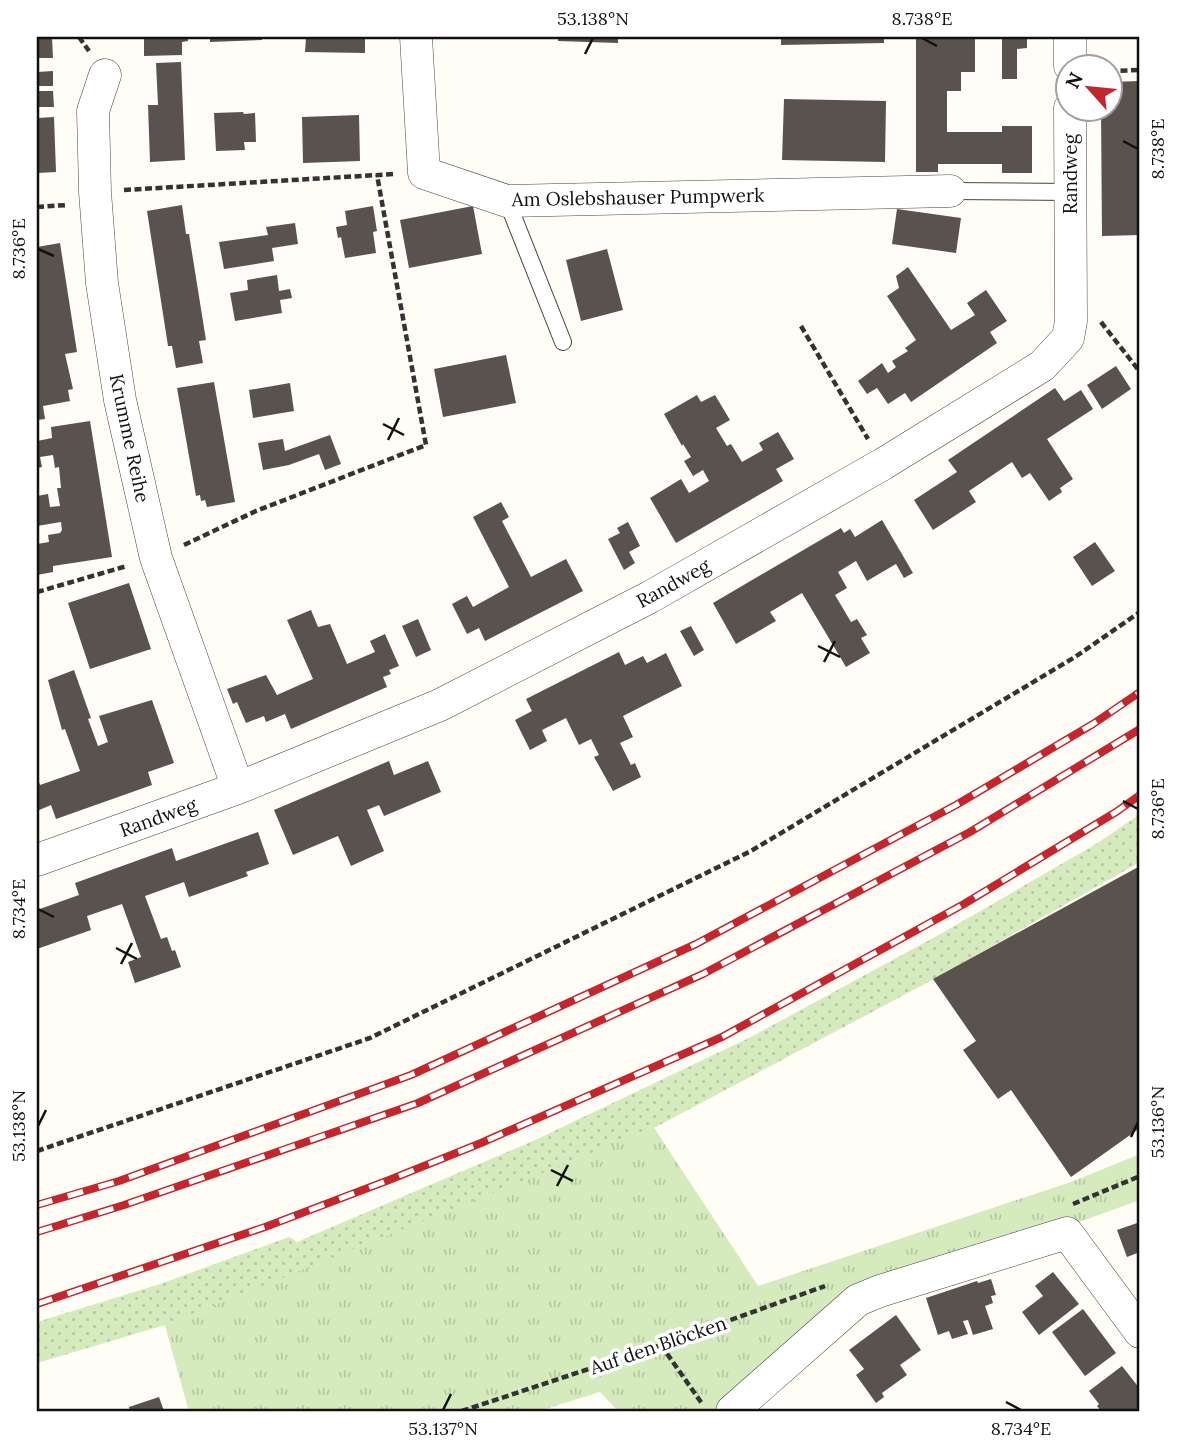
<svg xmlns="http://www.w3.org/2000/svg" width="1177" height="1448" viewBox="0 0 1177 1448" font-family="Lora,serif">
  <defs>
    <pattern id="grass-dots" width="8" height="8" patternUnits="userSpaceOnUse" patternTransform="scale(1.75)"><rect width="8" height="8" fill="#d5ebbd"/><path d="M2 2h.1M6 6h.1" fill="none" stroke="#b6c8a1" stroke-width="1.8" stroke-linecap="round"/></pattern>
    <pattern id="park-tufts" width="24" height="20" patternUnits="userSpaceOnUse" patternTransform="scale(1.75)"><rect width="24" height="20" fill="#d5ebbd"/><path d="M3 7l-1-3M5 7V3M7 7l1-3M15 17l-1-3M17 17v-4M19 17l1-3" fill="none" stroke="#b6c8a1"/></pattern>
  </defs>
  <rect width="100%" height="100%" fill="#fffdf5"/>
  <path fill="url(#grass-dots)" d="M1140 814V862L934 979 654 1128 758 1286 189 1411 165 1325 37 1363V1322L160 1284 289 1237 297 1242 533 1141 751 1037 944 932 1096 844Z"/>
  <path fill="url(#park-tufts)" d="M654 1128 758 1286 1071 1182 1140 1154V1200L1082 1221 866 1287 716 1411H618L600 1392 539 1411H189L165 1325Z"/>
  <path fill="#5a524d" d="M37 37H52L53 58H37Z
    M144 37H188V41L182 42V55L144 56Z
    M210 37H262V40L210 42Z
    M306 37H365V53L305 52Z
    M558 37H618V43L558 41Z
    M781 37H884V43L781 45Z
    M916 37H975V72H961V91H947V132H1002V126H1032V173H1002V164H938V172H916Z
    M1002 37H1027V48L1017 49V79H1002Z
    M181 62 185 160 150 162 148 105H158L156 63Z
    M53 71V86H37V72Z
    M1140 81V235L1102 236 1101 108H1110V82Z
    M37 91H53L54 107H37Z
    M784 99 886 101 885 162 782 160Z
    M243 112 244 114 255 113 256 142H244L245 150 216 151 214 113Z
    M359 115 360 161 303 163 302 117Z
    M54 117 56 172 37 173V118Z
    M182 205 186 234H189L206 340 199 341 203 363 176 368 172 346H168L147 211Z
    M373 206 377 231 373 232 376 253 345 258 341 237 338 238 336 227 347 225 345 211Z
    M473 206 482 254 409 268 400 220Z
    M897 209 961 218 956 253 892 244Z
    M295 223 298 244 272 248 274 261 224 269 219 242 268 235 266 227Z
    M60 243 77 352 65 354 73 389 68 390 70 401 43 406 45 419 37 420V247Z
    M607 249 623 310 581 321 566 260Z
    M908 267 951 330 975 315 967 303 986 290 1007 321 990 332 997 343 911 402 905 393 888 404 877 388 867 394 858 381 882 363 888 373 896 367 892 361 908 351 905 348 916 340 887 296 899 288 896 276Z
    M277 275 279 291 290 289 292 298 280 300 282 313 235 321 230 293 248 290 247 280Z
    M506 355 516 403 443 417 434 369Z
    M1116 366 1131 389 1102 409 1087 385Z
    M214 382 235 502 207 507 205 500 201 501 200 495 196 496 177 388Z
    M290 383 294 411 253 418 249 390Z
    M1055 388 1064 401 1081 390 1093 409 1047 439 1073 479 1060 488 1062 492 1049 501 1030 473 1022 478 1012 462 969 491 976 502 933 530 914 500 957 472 948 460Z
    M697 395 701 402 715 395 730 420 716 428 727 446 731 444 742 462 763 450 759 443 778 432 794 459 776 469 783 481 676 543 650 498 681 479 689 493 709 481 703 470 693 476 684 461 691 457 683 444 682 446 664 414Z
    M90 421 112 557 53 566V572L37 575V544L49 542 48 535 60 533 62 530 61 522 37 526V496L48 494 50 507 60 506 57 488H61L59 467 55 468 53 455 40 457 42 467 37 468V441L52 438 51 427Z
    M330 435 341 464 325 470 319 454 289 465 263 470 258 443 283 439 285 451Z
    M501 502 509 517 502 521 531 577 566 559 583 591 485 641 479 628 467 634 452 604 467 596 473 607 509 587 473 517Z
    M882 520 913 573 904 578 896 564 867 581 856 561 838 572 847 588 835 595 851 622 857 619 867 635 861 638 870 653 846 667 802 593 770 612 776 621 736 644 713 603 841 528 844 533 850 529 855 537Z
    M628 522 640 546 629 552 635 563 624 570 608 539 620 533 617 528Z
    M1095 542 1115 571 1092 586 1073 557Z
    M129 583 151 649 90 669 68 603Z
    M311 610 318 627 330 624 347 664 375 652 370 641 385 634 399 666 389 670 391 674 383 677 387 687 291 729 285 714 266 722 264 716 246 723 237 702 233 704 227 689 266 675 277 695 313 679 287 620Z
    M418 619 431 650 416 657 402 626Z
    M691 626 704 650 694 656 680 631Z
    M619 652 625 665 643 656 647 663 666 653 682 686 623 716 633 737 620 743 631 765 635 763 641 777 613 791 594 757 599 755 591 739 579 745 566 718 542 730 547 741 530 750 515 720 532 711 526 699Z
    M74 670 91 718 88 719 98 746 108 742 99 716 152 700 174 763 148 772 152 785 56 819 51 805 37 811V777L40 785 80 771 65 729 62 730 48 680Z
    M389 761 394 775 428 761 441 792 384 816 379 805 367 810 384 851 351 866 338 836 293 855 274 810Z
    M258 832 269 864 246 872 248 876 189 897 184 882 145 896 161 939 167 937 172 951 175 950 181 967 135 983 128 962 141 957 122 904 87 916 91 930 37 949V910L79 895 75 883 172 848 176 861Z
    M1140 866V1128L1071 1177 1011 1090 998 1099 963 1050 976 1041 933 979Z
    M1140 1222V1252L1127 1257 1117 1230Z
    M1053 1272 1079 1304 1039 1335 1022 1312 1043 1296 1035 1286Z
    M991 1279 996 1295 991 1296 993 1303 985 1306 993 1329 973 1335 968 1320 963 1321 968 1334 952 1339 949 1331 938 1335 926 1298 977 1281 978 1283Z
    M1083 1309 1116 1353 1085 1376 1052 1332Z
    M896 1315 921 1350 900 1365 907 1375 882 1393 884 1397 876 1403 856 1375 864 1369 849 1350Z
    M1122 1366 1140 1389V1411H1101L1097 1406 1099 1404 1089 1391Z
    M159 1397 164 1411H130L129 1407Z"/>
  <g fill="none" stroke-linecap="round" stroke-linejoin="round">
    <g stroke="#444" stroke-width="18">
      <path id="lane" d="M950 191 1070 192
        M507 201 563 342"/>
    </g>
    <g stroke="#444" stroke-width="33">
      <path id="street" d="M416 37 424 173 507 201 950 191
        M1070 37V66
        M105 75 93 111 95 192 102 283 120 400 156 558 238 788
        M37 860 238 788 440 705 650 597 883 464 1042 366 1068 338 1071 321 1070 108
        M732 1411 858 1300 880 1291 1067 1233 1140 1332"/>
    </g>
    <path stroke="#333" stroke-width="4.5" stroke-dasharray="7 3.5" stroke-linecap="butt" d="M79 37 89 51
      M1110 71 1140 70
      M124 190 395 174
      M37 207 67 205
      M1101 322 1140 372
      M801 326 868 439
      M184 545 256 511 426 445 377 175
      M37 592 127 566
      M37 1151 370 1038 751 851 1075 657 1140 612
      M1073 1204 1140 1176
      M661 1345 703 1405
      M462 1411 661 1345 825 1286"/>
    <use href="#lane" stroke="#fff" stroke-width="16"/>
    <use href="#street" stroke="#fff" stroke-width="32"/>
    <g stroke="#c4262e" stroke-width="8">
      <path id="rail" d="M37 1205 119 1181 411 1075 696 944 956 805 1093 724 1140 692
        M37 1232 124 1205 418 1103 703 974 970 832 1140 729
        M37 1304 265 1227 389 1180 481 1143 722 1037 964 904 1116 812 1140 795"/>
    </g>
    <use href="#rail" stroke="#fff" stroke-width="5" stroke-dasharray="16" stroke-linecap="butt"/>
  </g>
  <path fill="none" stroke="#111" stroke-width="2.5" d="M922 38 937 46M585 54 593 38M1123 141 1138 149M38 249 54 256M383 424 404 435M388 440 399 418M818 646 840 657M824 662 835 641M1123 801 1138 809M38 909 54 917M116 948 137 959M121 964 132 943M38 1126 46 1110M1131 1137 1138 1122M551 1170 573 1181M557 1186 568 1165M1006 1402 1021 1410M443 1410 451 1394"/>
  <g text-anchor="middle" stroke-width="7" stroke-linejoin="round" paint-order="stroke">
    <g font-size="19" fill="#111" stroke="#fff">
      <text transform="translate(1070 174) rotate(-90)" y="7">Randweg</text>
      <text transform="translate(638 197) rotate(-1)" y="7">Am Oslebshauser Pumpwerk</text>
      <text transform="translate(130 438) rotate(78)" y="7">Krumme Reihe</text>
      <text transform="translate(673 583) rotate(-29)" y="7">Randweg</text>
      <text transform="translate(158 817) rotate(-20)" y="7">Randweg</text>
      <text transform="translate(658 1345) rotate(-19)" y="7">Auf den Blöcken</text>
    </g>
  </g>
  <rect width="1177" height="1448" fill="none" stroke="#ffffff" stroke-width="77"/>
  <g transform="translate(1089 88) rotate(297)"><circle r="33" fill="#ffffff" stroke="#a0a0a0" stroke-width="2"/>
  <path d="M0-5L12 26L0 18L-12 26Z" fill="#c4262e"/>
  <text y="-10" font-size="19" font-weight="bold" text-anchor="middle" fill="#111111">N</text>
  </g>
  <rect x="38" y="38" width="1100" height="1372" fill="none" stroke="#111" stroke-width="2.5"/>
  <g font-size="18" text-anchor="middle" fill="#111">
    <text x="593" y="25">53.138°N</text>
    <text x="922" y="25">8.738°E</text>
    <text transform="translate(1158 149) rotate(-90)" y="6">8.738°E</text>
    <text transform="translate(19 249) rotate(-90)" y="6">8.736°E</text>
    <text transform="translate(1158 809) rotate(-90)" y="6">8.736°E</text>
    <text transform="translate(19 909) rotate(-90)" y="6">8.734°E</text>
    <text transform="translate(1158 1122) rotate(-90)" y="6">53.136°N</text>
    <text transform="translate(19 1126) rotate(-90)" y="6">53.138°N</text>
    <text x="443" y="1435">53.137°N</text>
    <text x="1021" y="1435">8.734°E</text>
  </g>
</svg>
